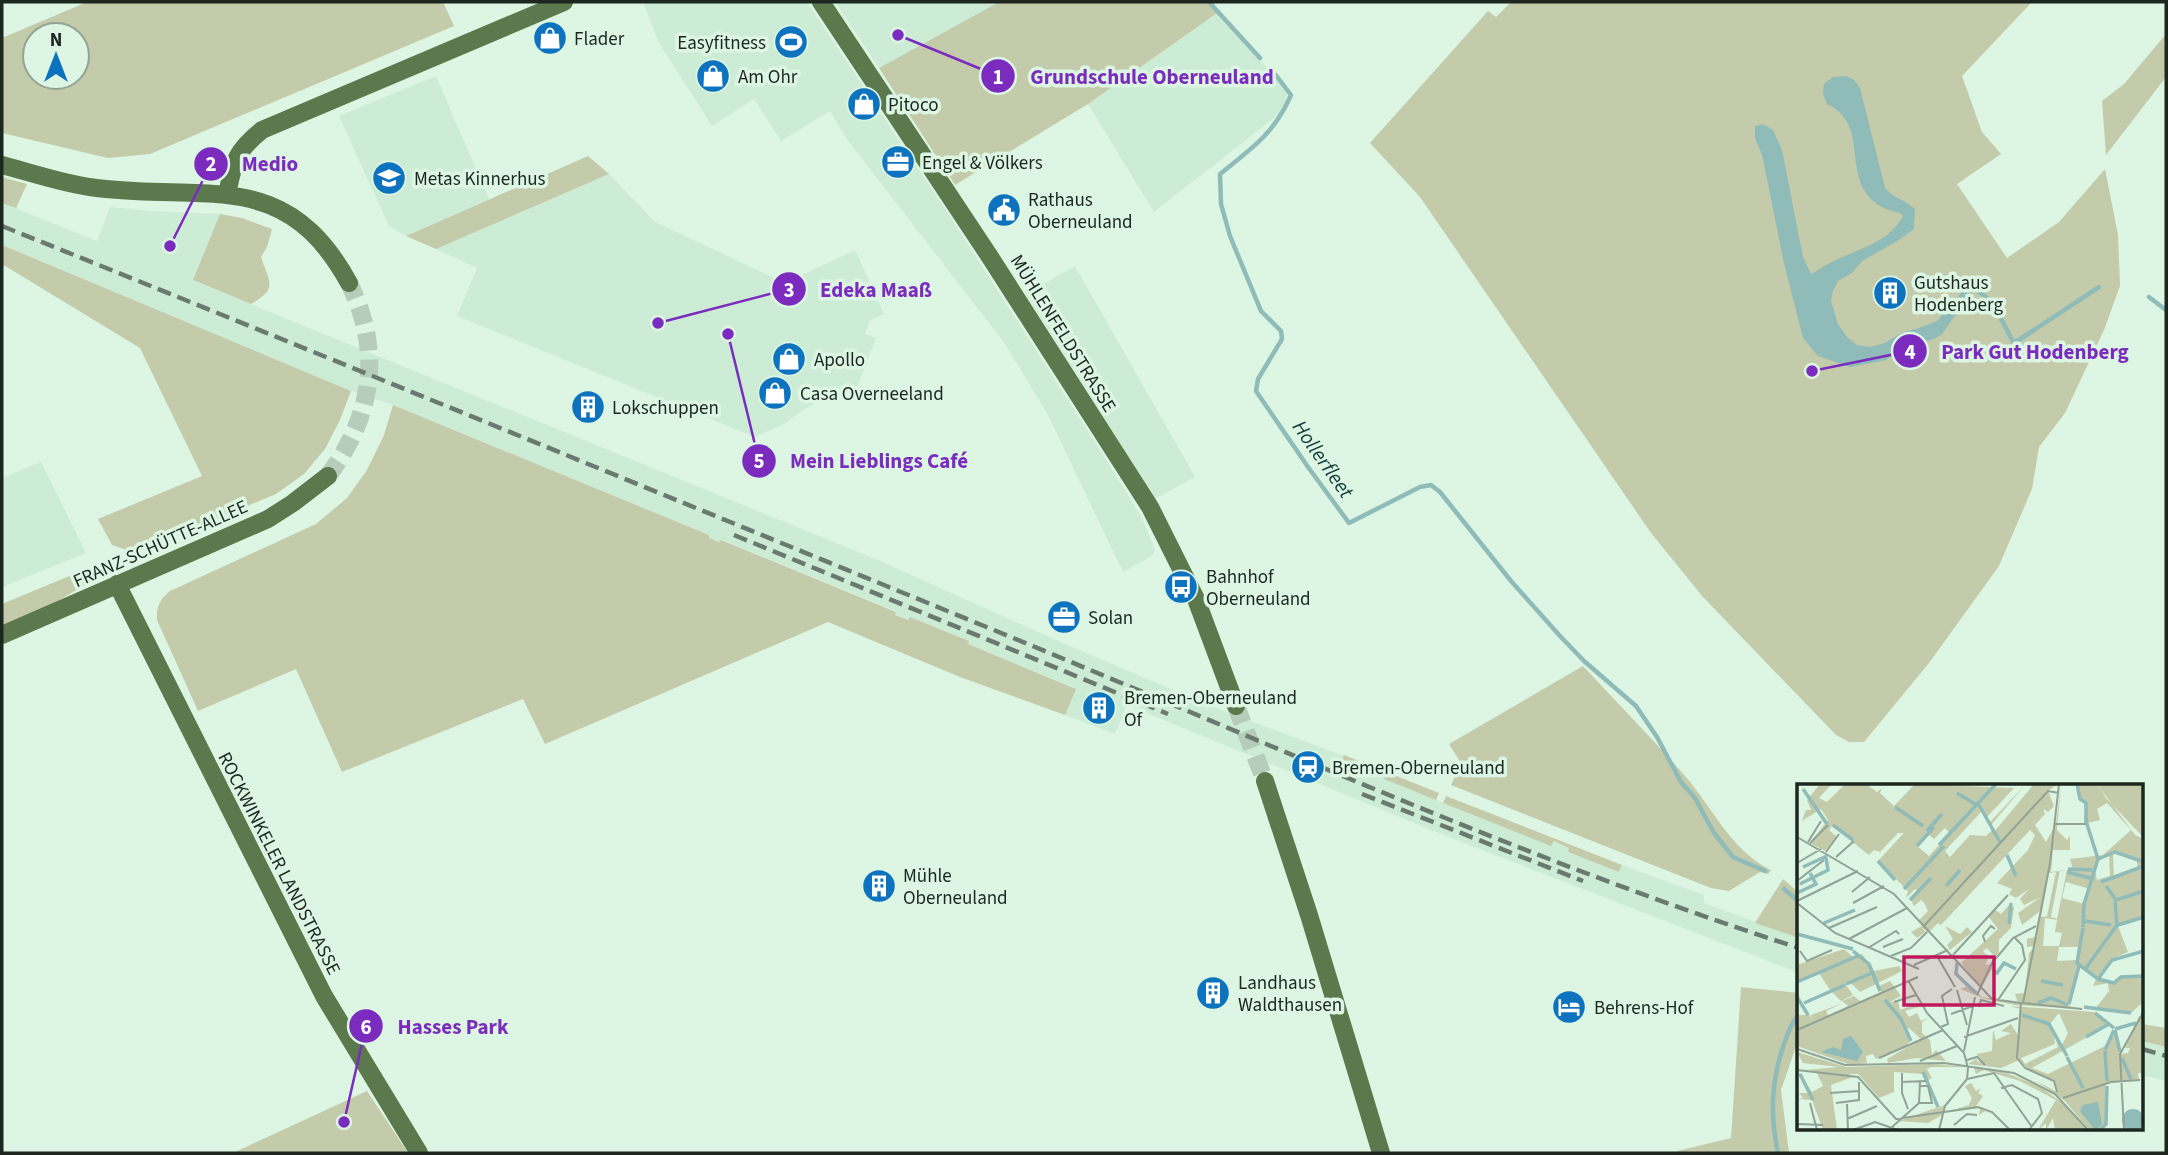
<svg xmlns="http://www.w3.org/2000/svg" width="2168" height="1155" viewBox="0 0 2168 1155" font-family="'Source Sans 3',sans-serif">
  <rect width="100%" height="100%" fill="#dcf6e3"/>
  <path fill="#ccecd5" d="M643 2H807L955 224 1107 461 1142 518 1155 550 1153 555 1123 572 1047 413 1003 341 846 138 830 111 781 141 754 99 712 126 659 43Z
    M835 2H999L879 68Z
    M1217 13 1288 91 1285 104 1274 118 1154 212 1088 104Z
    M436 76 489 199 406 236 389 226 339 116Z
    M609 174 655 222 785 283 855 250 884 314 870 320 865 334 876 338 855 392 842 387 801 411 784 424 755 437 457 316 477 268 436 249Z
    M2 203 97 241 110 207 149 211 220 214 194 281 878 560 1056 640 1213 707 1344 756 1342 762 1371 774 1372 771 1385 776 1384 779 1551 846 1553 841 1570 848 1568 852 1619 872 1622 865 1704 895V903L1799 938V973L1441 834 1127 705 1115 734 1065 715 1075 688 968 644V641L910 617 908 620 895 615 896 611 722 540 720 542 708 538 709 535 393 405 340 387 2 245Z
    M1075 266 1195 477 1155 499 1026 294Z
    M41 462 86 553 2 587V478Z
    M2142 1041 2166 1047V1081L2142 1075Z"/>
  <path fill="#c4cbaa" fill-rule="evenodd" d="M87 2H443L454 26 150 154 108 158 2 133V38ZM35 35H77V77H35Z
    M999 2H1207L1217 13 1088 104 955 185 879 68Z
    M1511 2H2032L1962 76 1982 132 2001 154 1957 184 2007 258 2059 222 2105 169 2118 235 2120 286 2104 330 2065 413 2039 447 2032 489 1999 566 1929 663 1864 742H1849L1836 735 1703 597 1651 533 1420 197 1370 143 1488 11 1496 17Z
    M2166 34V77L2106 155 2102 101 2124 84Z
    M588 156 609 174 436 249 406 236Z
    M2 177 27 184 16 208 2 203Z
    M220 214 242 218 272 229 267 247 261 257C269 282 279 288 251 304L193 280Z
    M2 245 351 391 340 420 325 449 304 474 276 494 135 553 112 545 98 519 202 476 140 348 2 264Z
    M393 405 709 535V538L719 542 721 540 896 612 895 615 908 620 910 617 969 641 968 644 1076 689 1065 715 960 677 828 622 545 744 523 699 342 772 296 669 198 711 157 620C156 607 160 599 170 591L316 524 347 498 367 470 384 435Z
    M79 572 86 584 35 615 2 629V604Z
    M1583 666C1617 703 1652 738 1685 776 1713 808 1731 851 1771 870L1768 874 1760 872 1729 891 1711 888 1451 785 1461 763 1449 744Z
    M1344 755 1439 793 1436 800 1384 779 1385 776 1373 771 1371 775 1341 762Z
    M1446 796 1622 865 1619 872 1568 852 1569 848 1554 841 1551 846 1443 803Z
    M1783 879 1799 893V938L1755 923Z
    M1741 987 1799 993V1038L1781 1090 1789 1153H1678L1677 1151 1731 1138Z
    M2142 1024 2166 1028V1047L2142 1041Z
    M367 1091 408 1153H233Z"/>
  <path fill="#8fbbb9" d="M1846 76 1854 80 1860 88 1885 188C1894 198 1905 200 1915 209L1914 229 1899 240 1862 261 1852 273 1838 281 1833 291 1831 301 1838 324 1847 337 1857 345 1870 347 1885 343 1901 333 1919 328 1937 321 1966 287 1973 290 1942 334 1934 339 1905 347 1886 360 1850 367 1818 356 1803 338 1784 263 1762 155 1755 138V126L1763 124 1773 130 1782 150 1803 257 1811 274C1817 271 1823 266 1830 263 1856 249 1888 244 1903 216 1898 210 1895 213 1889 210 1879 207 1869 199 1864 190 1848 160 1864 121 1827 104L1823 94 1824 84 1833 77Z"/>
  <g fill="none" stroke-linecap="round" stroke-linejoin="round">
    <path stroke="#8fbbb9" stroke-width="4.5" d="M1209 2 1260 58
      M1275 74 1291 95C1274 134 1252 148 1220 174L1221 204 1230 236 1261 311 1281 331 1282 339 1258 379 1256 391 1308 467 1349 523 1420 487 1431 485 1440 492 1511 581 1560 636 1584 661 1636 706 1657 737 1681 782 1695 798 1714 833 1733 857 1765 871
      M1973 290C1992 293 2004 326 2013 342L2019 340 2099 287
      M2149 297 2166 310
      M1784 889 1799 902
      M1778 1153C1770 1115 1771 1081 1784 1044 1788 1034 1791 1022 1799 1015"/>
    <path stroke="#b6cdbc" stroke-width="18" stroke-dasharray="18 9" stroke-linecap="butt" d="M328 476C373 415 383 352 349 283
      M1236 706 1265 781"/>
    <path stroke="#5c784d" stroke-width="18" d="M821 2 990 257 1150 507 1196 599 1236 706
      M2 165C36 174 71 186 106 189 212 200 287 170 349 283
      M227 194C234 161 235 152 262 130L564 2
      M117 584 324 996 419 1153
      M2 635 268 519 293 503 328 476
      M1265 781 1309 915 1381 1153"/>
    <path stroke="#6a7a6f" stroke-width="4.5" stroke-dasharray="14 7" stroke-linecap="butt" d="M2 226C330 358 657 492 984 626 1253 736 1522 859 1799 948
      M734 535 1168 714
      M1362 794 1583 881
      M2142 1049 2166 1056"/>
  </g>
  <defs>
    <g id="shop-disc" transform="scale(1.75)"><circle r="9.5" fill="#0e73be" stroke="#dcf6e3"/><path d="M-5-2.5h2.3a2.7 3.5 0 0 1 5.4 0H5L5.5 6h-11ZM-1.5-2.5h3a1.5 2.3 0 0 0-3 0Z" fill="#fff"/></g>
    <g id="stadium-disc" transform="scale(1.75)"><circle r="9.5" fill="#0e73be" stroke="#dcf6e3"/><path d="M0-5a6.5 5 0 1 0 0 10a6.5 5 0 1 0 0-10ZM-3.5-1.8h7v3.6h-7Z" fill="#fff"/></g>
    <g id="office-disc" transform="scale(1.75)"><circle r="9.5" fill="#0e73be" stroke="#dcf6e3"/><path d="M-6-3h4V-5.5h4V-3h4V5H-6ZM-1-4.5V-3h2v-1.5ZM-6 0V1H6V0Z" fill="#fff"/></g>
    <g id="school-disc" transform="scale(1.75)"><circle r="9.5" fill="#0e73be" stroke="#dcf6e3"/><path d="M0-5L7-2L0 1L-7-2ZM-4 1L0 2.5L4 1V4Q0 6-4 4Z" fill="#fff"/></g>
    <g id="civic-disc" transform="scale(1.75)"><circle r="9.5" fill="#0e73be" stroke="#dcf6e3"/><path d="M-.6-6.5H3V-4.5H.6V-3L4-1V1h2V6H-6V1h2V-1L-.6-3ZM-1.2 2.5V6h2.4V2.5Z" fill="#fff"/></g>
    <g id="building-disc" transform="scale(1.75)"><circle r="9.5" fill="#0e73be" stroke="#dcf6e3"/><path d="M-4-6H4V6H1V3H-1V6H-4ZM-2.5-4.3h1.7v1.8h-1.7ZM.8-4.3h1.7v1.8H.8ZM-2.5-1h1.7V.8h-1.7ZM.8-1h1.7V.8H.8Z" fill="#fff"/></g>
    <g id="bus-disc" transform="scale(1.75)"><circle r="9.5" fill="#0e73be" stroke="#dcf6e3"/><path d="M-5-6H5V4H4V6H2V4H-2V6H-4V4H-5ZM-3.5-4V0h7V-4ZM-3.5 1.2v1.5H-2V1.2ZM2 1.2v1.5H3.5V1.2Z" fill="#fff"/></g>
    <g id="station-disc" transform="scale(1.75)"><circle r="9.5" fill="#0e73be" stroke="#dcf6e3"/><path d="M-3-6H3Q5-6 5-4V2Q5 4 3 4L4.5 6H3L1.5 4h-3L-3 6H-4.5L-3 4Q-5 4-5 2V-4Q-5-6-3-6ZM-3.5-4v3h7v-3ZM-3.5 1v1.5H-2V1ZM2 1v1.5H3.5V1Z" fill="#fff"/></g>
    <g id="hotel-disc" transform="scale(1.75)"><circle r="9.5" fill="#0e73be" stroke="#dcf6e3"/><path d="M-6-4.5h1.5V1H6V5H4.5V3h-9V5H-6ZM-4 0a1.8 1.8 0 1 1 3.6 0ZM.5 0V-2.5h3Q6-2.5 6 0Z" fill="#fff"/></g>
  </defs>
  <g fill-rule="evenodd">
    <use href="#shop-disc" x="550" y="38"/>
    <use href="#stadium-disc" x="791" y="42"/>
    <use href="#shop-disc" x="713" y="76"/>
    <use href="#shop-disc" x="864" y="104"/>
    <use href="#office-disc" x="898" y="162"/>
    <use href="#school-disc" x="389" y="178"/>
    <use href="#civic-disc" x="1004" y="210"/>
    <use href="#building-disc" x="1890" y="293"/>
    <use href="#shop-disc" x="789" y="359"/>
    <use href="#shop-disc" x="775" y="393"/>
    <use href="#building-disc" x="588" y="407"/>
    <use href="#bus-disc" x="1181" y="587"/>
    <use href="#office-disc" x="1064" y="617"/>
    <use href="#building-disc" x="1099" y="708"/>
    <use href="#station-disc" x="1308" y="767"/>
    <use href="#building-disc" x="879" y="886"/>
    <use href="#building-disc" x="1213" y="993"/>
    <use href="#hotel-disc" x="1569" y="1007"/>
  </g>
  <g text-anchor="middle" stroke-width="7" stroke-linejoin="round" paint-order="stroke">
    <g font-size="19" fill="#1d2720" stroke="#dcf6e3" text-anchor="start">
      <text x="574" y="45">Flader</text>
      <text x="766" y="49" text-anchor="end">Easyfitness</text>
      <text x="738" y="83">Am Ohr</text>
      <text x="888" y="111">Pitoco</text>
      <text x="922" y="169">Engel &amp; Völkers</text>
      <text x="414" y="185">Metas Kinnerhus</text>
      <text x="1028" y="206">Rathaus<tspan x="1028" dy="22">Oberneuland</tspan></text>
      <text x="1914" y="289">Gutshaus<tspan x="1914" dy="22">Hodenberg</tspan></text>
      <text x="814" y="366">Apollo</text>
      <text x="800" y="400">Casa Overneeland</text>
      <text x="612" y="414">Lokschuppen</text>
      <text x="1206" y="583">Bahnhof<tspan x="1206" dy="22">Oberneuland</tspan></text>
      <text x="1088" y="624">Solan</text>
      <text x="1124" y="704">Bremen-Oberneuland<tspan x="1124" dy="22">Of</tspan></text>
      <text x="1332" y="774">Bremen-Oberneuland</text>
      <text x="903" y="882">Mühle<tspan x="903" dy="22">Oberneuland</tspan></text>
      <text x="1238" y="989">Landhaus<tspan x="1238" dy="22">Waldthausen</tspan></text>
      <text x="1594" y="1014">Behrens-Hof</text>
    </g>
    <g font-size="19" fill="#1d2720" stroke="#dcf6e3">
      <text transform="translate(1064 333) rotate(58)" y="7">MÜHLENFELDSTRASSE</text>
      <text transform="translate(160 543) rotate(-24)" y="7">FRANZ-SCHÜTTE-ALLEE</text>
      <text transform="translate(280 863) rotate(63)" y="7">ROCKWINKELER LANDSTRASSE</text>
    </g>
    <g font-size="21" font-style="italic" fill="#133d3c" stroke="#dcf6e3">
      <text transform="translate(1323 459) rotate(55)" y="7">Hollerfleet</text>
    </g>
  </g>
  <g transform="translate(1797 784)">
    <rect width="346" height="346" fill="#dcf6e3"/>
    <path d="M23 0H35L22 14 30 18 48 0H69L80 8 85 4 83 9 97 22 118 0 217 4 190 33 185 27 148 67 153 73 173 51 189 52 195 46 192 39 229 0 194 41 197 48 237 0H260L251 7 257 22 251 28 246 25 248 30 238 41 249 58 259 40 264 0 260 46 270 56 273 52V66H256L254 88 276 85 273 75 306 71 334 46 310 19 300 25 303 36 287 40 289 19 282 16 279 0H300L338 51 347 55 346 133 321 142 331 168 314 175 302 196 316 200 326 193 346 192V218L334 229 298 225 312 207 311 199 296 202 299 195 282 183 272 222 285 225 218 221 188 215 163 205 173 201 185 213 221 219 218 210 228 209 232 169 238 162 230 163V155L238 153 243 127 225 141 221 129 244 113 227 121 223 115 232 105 219 114 212 110 215 105 200 99 231 66 238 51 233 46 144 141 141 139 131 149 125 143 128 148 120 154 114 148 125 142 121 137 131 127 128 120 124 116 117 122 114 116 121 107 118 105 109 114 111 107 81 77 107 49H101L83 68 77 66 72 71 35 42 32 46 40 53 28 67 13 59 31 36 24 25 5 37 9 26H14L10 16ZM148 44 153 49 132 72 120 62 131 50 137 55ZM316 68 339 74 341 85 317 94ZM312 69 313 92 300 96 297 81ZM263 86H270L260 135 254 133ZM259 88 250 132 244 133 252 89ZM269 98 293 105 287 120 265 114ZM248 134 260 136 258 148 265 149 262 162H246ZM262 163H281L280 176 260 177ZM301 0H346V53L309 14ZM212 121 217 123 214 144 202 156V169L198 173 190 164 186 167 192 173 188 181 194 180 195 185 184 204 164 179 201 145 191 132 197 125 204 130ZM148 142 163 150 170 143 175 148 153 166 150 161 156 155ZM47 165 56 173 65 170 77 187 102 182 105 187 63 208 55 200 49 201 56 211 44 217 34 207 41 204 33 206 22 189 0 198V181ZM93 197 104 212 91 219 101 216 103 226 122 219 125 222 108 227 112 233 120 229 124 237 133 233 125 238V249L133 256 135 271 139 266 149 277 120 274 91 279 90 275 124 255 112 244 107 246 113 257 107 264 79 275 76 270 69 272 70 279 54 281 0 262V231H13L15 237 14 231 46 219 29 227 31 231 51 222 45 217 57 212 63 217 84 208 82 202ZM213 222 297 228 312 241 235 284 251 290 310 261 318 245 322 270 331 269 333 264H328L342 232 346 233V289H341L342 296 309 299 308 341 303 346H292L268 317 238 296 260 308 257 296 232 286 222 276 204 284 171 280 179 275 183 280 180 270 195 267 196 246 199 256 214 249 204 247 214 240 221 251 223 225ZM262 229 271 249 265 261 253 240ZM257 249 261 263 228 280 224 274 258 260ZM0 268 49 283 135 280 170 283H134L130 285 135 294 131 296 126 290 97 288V308L82 314 61 290H52L56 293 34 301 40 346H26L15 316 0 315 6 314 2 309H11L1 287 15 308 26 302 19 287 8 286 42 283 6 279ZM171 283 191 285 212 290 242 302 267 320 289 346H258L256 334 249 346V339L241 346 259 316 223 297 187 286 179 290 177 284ZM174 299 179 307 184 304 181 309 186 312 179 322 203 334 188 327 182 331 183 324 147 329 172 321 175 314 168 302ZM148 321 145 331 131 339 101 337Z" fill="#c4cbaa" fill-rule="evenodd"/>
    <path d="M54 252 66 268 60 277 24 268 36 263 44 266 46 255ZM301 318 305 340 298 346 283 327 286 321ZM325 336a11 11 0 1 1 22 0a11 11 0 1 1-22 0Z" fill="#8fbbb9"/>
    <path fill="none" stroke="#8fbbb9" stroke-width="3.5" d="M280 0 283 15 289 19V37L301 75 287 120 286 143M6 5 30 40M160 9 180 21M182 21 203 58M98 23 126 42M36 41 56 56M130 47 145 30M142 61 199 0M120 62 137 43M210 71 219 92M301 75 318 68 347 78M81 77 98 96M6 83 30 72M271 85 295 86M270 88 297 95M304 98 347 82M3 100 31 86 29 74M149 102 163 86M309 102 319 116 347 107M107 105 147 62M0 109 19 100 13 89M113 116 134 94M288 137 314 141M27 139 58 126M212 140 214 119M321 141 347 133M286 144 280 179 301 195M0 150 56 165M56 167 72 180 83 207M160 179 159 190 179 209M289 184 320 141 318 117M196 186 200 189 207 179 219 185M301 195 315 176 347 167M301 195 317 199 324 193 347 192M244 197 266 201M0 198 63 171M49 200 75 189M0 213 11 231M88 216 104 235 114 257M7 219 48 201M241 219 254 214 271 221M272 220 282 182M287 223 334 229M298 229 317 244M225 231 252 240 270 272M318 245 339 239M318 246 323 268M289 253 312 240M308 266 317 246M308 267 310 297M270 273 286 304M325 274 334 295M126 288 141 323M3 290 16 316M303 346 309 340 310 302"/>
    <path fill="none" stroke="#90a395" stroke-width="2" d="M262 0 253 79 226 219 285 225M258 40H289M0 53 97 110 195 215 224 219M11 58 24 37M13 59 31 41M29 68 42 50M39 73 57 57M0 79 24 65M0 97 27 76M55 108 73 93M0 117 61 87M0 119 38 149 122 185M56 119 87 102M126 143 251 7 262 9M32 144 80 123M52 155 110 124M188 158 186 152 194 142 198 145M86 163 106 155M71 164 99 147 102 150M3 167 10 177 35 166M156 171 211 111M94 172 114 164 130 148M140 172 158 203M117 181 151 166M112 198 130 229 167 269 171 284 170 295 148 322 142 346M160 206 170 241M180 211 195 179 216 154 239 142M201 216 228 176 225 161 217 153M97 218 119 211M224 218 220 274 228 284 257 297 260 308M182 223 184 216 207 222M154 230 176 222M144 243 151 240 145 212 155 205M0 246 121 193M167 253 221 234M0 265 48 281 147 279 217 289 258 310 291 346M167 267 178 213M82 274 146 246M170 276 180 273 188 281M123 277 160 262M0 286 61 293 99 335 181 323 195 328 213 346M105 289V309L111 325M170 295 197 289 235 343M105 298 129 297M204 304 215 301 241 315 245 329 232 346M33 309 62 307M266 314 314 298 343 296M13 319 20 346M39 319 62 316V298M122 319H135L131 302H123M50 320 51 346M50 335 80 322M0 340 26 341M157 341 170 330 180 331M95 343 122 319 123 298M56 346 78 338 101 346M327 346 323 270 347 227"/>
    <path fill="#c2185b" fill-opacity="0.15" stroke="#c2185b" stroke-width="3.5" d="M107 173H197V221H107Z"/>
    <rect width="346" height="346" fill="none" stroke="#1d2720" stroke-width="3.5"/>
  </g>
  <path fill="none" stroke="#7b2cbf" stroke-width="2.5" d="M898 35L998 76M170 246L211 164M658 323L789 289M1812 371L1910 351M728 334L759 461M344 1122L366 1026"/>
  <g fill="#7b2cbf" stroke="#dcf6e3" stroke-width="2.5">
    <circle cx="898" cy="35" r="7"/>
    <circle cx="170" cy="246" r="7"/>
    <circle cx="658" cy="323" r="7"/>
    <circle cx="1812" cy="371" r="7"/>
    <circle cx="728" cy="334" r="7"/>
    <circle cx="344" cy="1122" r="7"/>
    <circle cx="998" cy="76" r="18"/>
    <circle cx="211" cy="164" r="18"/>
    <circle cx="789" cy="289" r="18"/>
    <circle cx="1910" cy="351" r="18"/>
    <circle cx="759" cy="461" r="18"/>
    <circle cx="366" cy="1026" r="18"/>
  </g>
  <g font-size="21" text-anchor="middle" font-weight="bold" fill="#fff">
    <text x="998" y="84">1</text>
    <text x="211" y="171">2</text>
    <text x="789" y="297">3</text>
    <text x="1910" y="359">4</text>
    <text x="759" y="468">5</text>
    <text x="366" y="1034">6</text>
  </g>
  <g font-size="21" text-anchor="middle" font-weight="bold" fill="#7b2cbf" stroke="#dcf6e3" stroke-width="7" stroke-linejoin="round" paint-order="stroke">
    <text x="1152" y="84">Grundschule Oberneuland</text>
    <text x="270" y="171">Medio</text>
    <text x="876" y="297">Edeka Maaß</text>
    <text x="2035" y="359">Park Gut Hodenberg</text>
    <text x="879" y="468">Mein Lieblings Café</text>
    <text x="453" y="1034">Hasses Park</text>
  </g>
  <rect width="2168" height="1155" fill="none" stroke="#1d2720" stroke-width="7"/>
  <g transform="translate(56 56)"><circle r="33" fill="#dcf6e3" stroke="#90a395" stroke-width="2"/>
  <path d="M0-5L12 26L0 18L-12 26Z" fill="#0e73be"/>
  <text y="-10" font-size="19" font-weight="bold" text-anchor="middle" fill="#1d2720">N</text>
  </g>
</svg>
